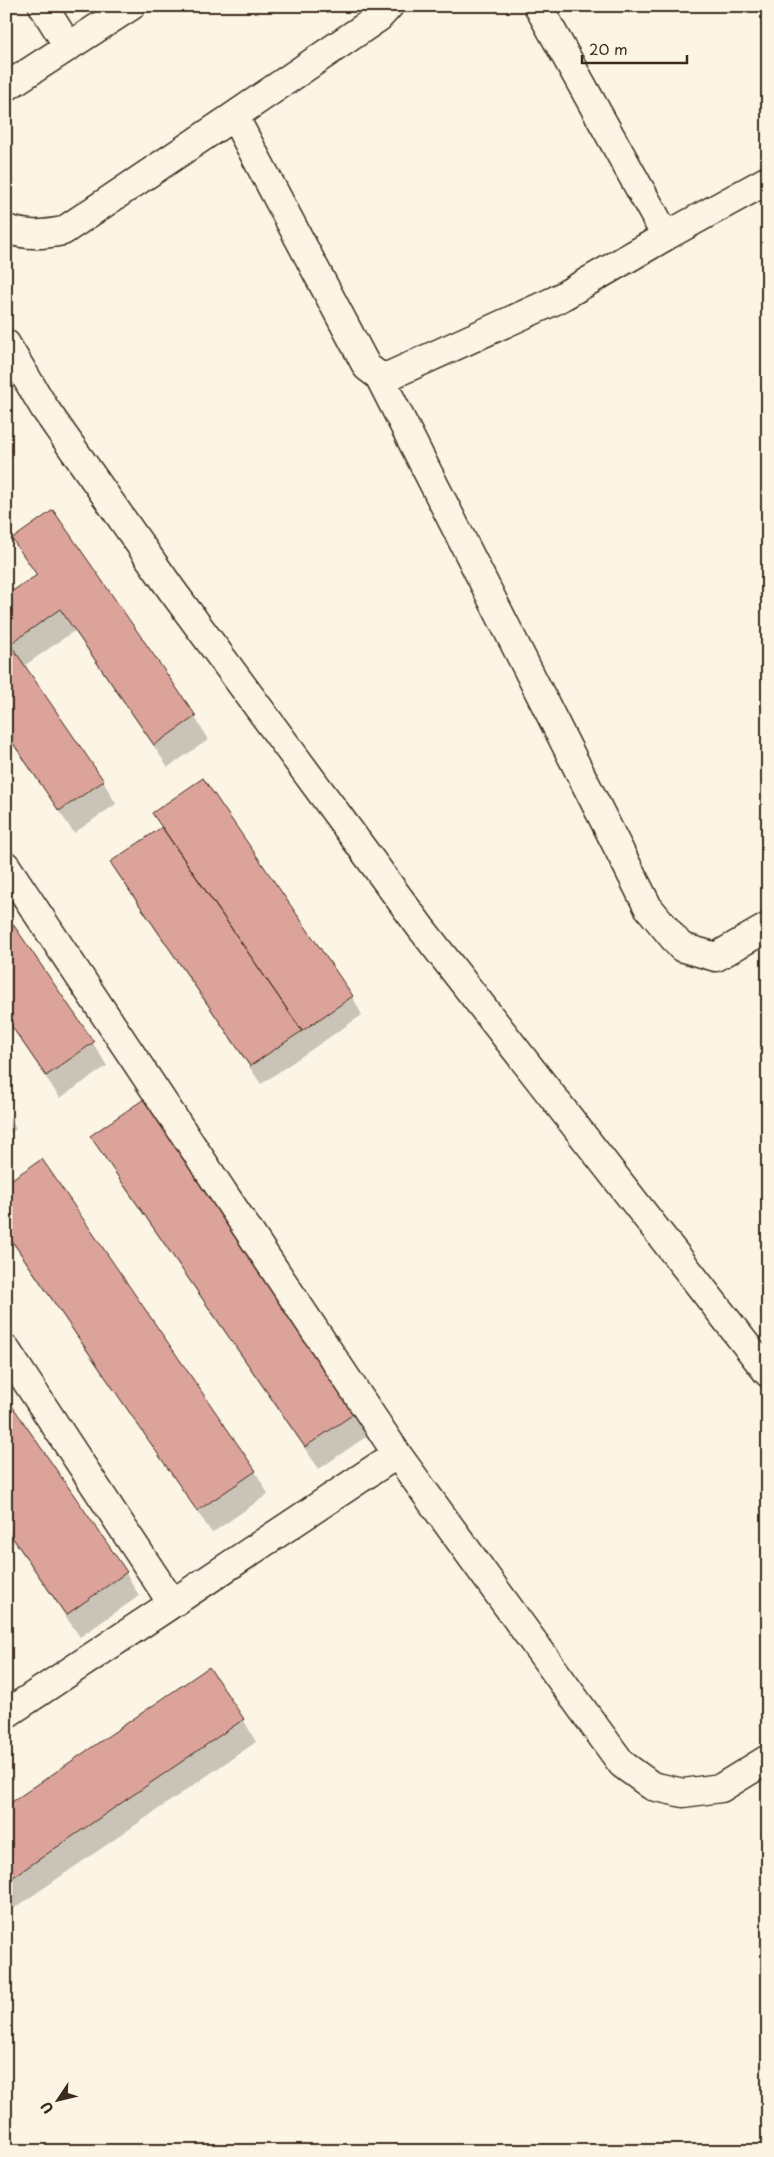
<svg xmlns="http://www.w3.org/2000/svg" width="774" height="2157" viewBox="0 0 774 2157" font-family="'Playpen Sans',sans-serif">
  <rect width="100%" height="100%" fill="#fcf5e5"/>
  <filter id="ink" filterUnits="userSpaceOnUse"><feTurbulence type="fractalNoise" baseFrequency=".02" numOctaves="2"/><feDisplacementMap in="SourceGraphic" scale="10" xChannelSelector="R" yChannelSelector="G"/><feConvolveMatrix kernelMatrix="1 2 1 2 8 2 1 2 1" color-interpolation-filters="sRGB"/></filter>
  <g filter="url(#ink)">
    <path fill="#0003" d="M14 539 195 717 208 740 168 767 74 631 24 666 103 781 116 804 74 833 6 735V597L37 576Z
      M111 863 352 996 362 1015 261 1084 122 881Z
      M6 916 93 1043 107 1066 60 1098 6 1019Z
      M144 1100 370 1434 319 1469 105 1159 92 1136Z
      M6 1112 16 1129 6 1136Z
      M6 1185 255 1471 268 1494 212 1533 6 1234Z
      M6 1399 126 1573 139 1596 80 1637 6 1530Z
      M243 1719 256 1742 6 1914V1808Z"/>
    <path fill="#dca39a" stroke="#3b2a1e" d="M53 510 196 716 154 745 60 609 10 644 104 781 59 811 6 733V595L37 575 12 539Z
      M203 778 353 996 302 1031 152 813Z
      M162 827 302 1031 250 1066 110 862Z
      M6 914 94 1042 46 1076 6 1018Z
      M144 1099 358 1411 305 1447 90 1136Z
      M42 1159 256 1471 197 1511 6 1232V1183Z
      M6 1397 127 1572 66 1615 6 1528Z
      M209 1667 244 1719 6 1882V1806Z"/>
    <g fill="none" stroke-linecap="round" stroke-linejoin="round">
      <g stroke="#3b2a1e" stroke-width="31">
        <path id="minor" d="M43 6 68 46
          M389 6 378 18 234 116 367 367 379 376H389L556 300 666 236
          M538 6 666 236 768 180
          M6 87 131 6
          M6 229C26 236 43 235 63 231L234 116
          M6 344 45 409 171 589 421 928 768 1373
          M379 376 648 907 681 947 716 957 768 927
          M6 866 397 1454 622 1764 652 1786 683 1793 721 1788 768 1759
          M6 1350 172 1603
          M6 1714 397 1454"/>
      </g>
      <use href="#minor" stroke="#fcf5e5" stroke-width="28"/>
    </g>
  </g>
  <rect width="774" height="2157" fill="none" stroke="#fcf5e5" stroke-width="25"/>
  <rect x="12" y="12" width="749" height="2132" fill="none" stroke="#3b2a1e" stroke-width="2" filter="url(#ink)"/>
  <g transform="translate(58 2100) rotate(235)" stroke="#fcf5e5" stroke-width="4" paint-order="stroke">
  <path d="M0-4L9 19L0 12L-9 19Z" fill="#3b2a1e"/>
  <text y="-8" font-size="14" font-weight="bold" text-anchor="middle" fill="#3b2a1e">U</text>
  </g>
  <path d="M582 55v8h105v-8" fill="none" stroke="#3b2a1e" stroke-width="2.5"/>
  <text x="589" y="55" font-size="15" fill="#3b2a1e" stroke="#fcf5e5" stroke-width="4" paint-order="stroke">20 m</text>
</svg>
